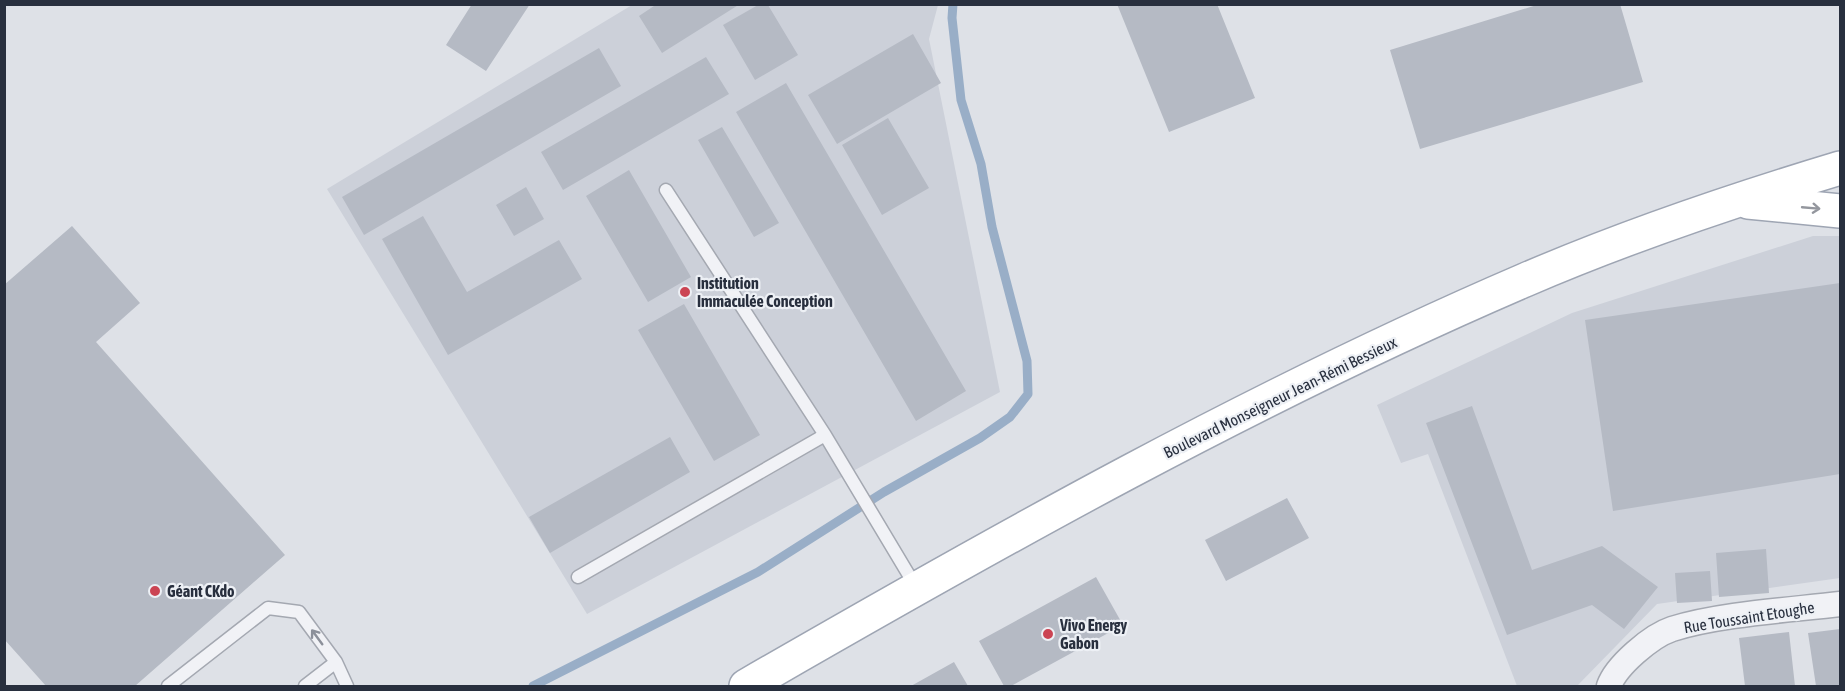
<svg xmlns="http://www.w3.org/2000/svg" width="1845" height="691" viewBox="0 0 1845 691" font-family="'Asap Condensed',sans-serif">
  <rect width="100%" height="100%" fill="#dee1e7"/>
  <path fill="#ccd0d9" d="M632 5H938L929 39 1000 392 587 614 327 189Z
    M1813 236H1840V578L1657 604 1577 686H1517L1428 454 1401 463 1377 405 1572 313Z"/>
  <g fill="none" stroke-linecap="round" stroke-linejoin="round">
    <path stroke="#99aec7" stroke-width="9" d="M533 686 758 572 884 492 980 438 1010 417 1028 394 1027 361 992 227 981 164 961 100 952 18 953 4"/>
  </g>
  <path fill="#b5bac4" d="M472 4H530L486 71 446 45Z
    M657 4H740L662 53 639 16Z
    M1117 4H1217L1255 98 1169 132Z
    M1540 4H1620L1643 82 1420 149 1390 50Z
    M758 5H768L798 55 755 80 723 25Z
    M913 34 941 83 837 144 808 95Z
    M599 48 621 86 364 235 342 197Z
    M706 57 729 94 563 190 541 152Z
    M786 83 966 391 916 421 736 112Z
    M888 118 929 188 882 215 842 145Z
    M722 127 779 223 754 237 698 140Z
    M629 170 691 277 648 302 586 196Z
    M526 187 544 219 514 236 496 205Z
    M423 216 467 292 559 240 582 279 448 355 382 239Z
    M72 226 140 303 96 342 285 555 135 686H46L4 639V285Z
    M1840 283V474L1613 511 1585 320Z
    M684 304 760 435 714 461 638 330Z
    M1472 406 1532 570 1602 546 1658 587 1624 629 1592 605 1507 635 1426 423Z
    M670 437 690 472 550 553 529 517Z
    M1287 498 1309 538 1226 581 1205 540Z
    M1766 549 1769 593 1719 597 1716 553Z
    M1710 571 1712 601 1677 603 1675 573Z
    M1096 577 1123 625 1011 686H1004L979 641Z
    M1840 629V686H1816L1808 633Z
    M1789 632 1795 686H1745L1739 638Z
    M954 662 968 686H911Z"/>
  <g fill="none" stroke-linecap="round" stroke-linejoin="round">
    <g stroke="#a4a8b1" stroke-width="15">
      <path id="service" d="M666 190 825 435 916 587
        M578 577 825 435
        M168 686 268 608 299 612 336 662 347 686
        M305 686 336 662"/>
    </g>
    <g stroke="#a4a8b1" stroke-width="27">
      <path id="minor" d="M1609 686C1616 666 1651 636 1672 629 1719 614 1790 610 1840 604"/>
    </g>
    <g stroke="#9ea5b3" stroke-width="36">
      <path id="primary" d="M1748 202 1840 211
        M746 686C999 540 1255 396 1525 280 1627 236 1734 200 1840 168"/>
    </g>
    <use href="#service" stroke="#f1f2f6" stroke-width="12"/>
    <use href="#minor" stroke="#f1f2f6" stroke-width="24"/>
    <use href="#primary" stroke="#fff" stroke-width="33"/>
  </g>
  <defs><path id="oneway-shaft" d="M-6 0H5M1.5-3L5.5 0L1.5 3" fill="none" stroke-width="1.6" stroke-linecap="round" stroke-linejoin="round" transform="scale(1.5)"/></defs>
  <use stroke="#94979e" href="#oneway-shaft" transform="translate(1811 208) rotate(5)"/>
  <use stroke="#8c909a" href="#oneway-shaft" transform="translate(317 637) rotate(-126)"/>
  <g fill="#cb4453" stroke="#edf0f5" stroke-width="2">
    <circle cx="685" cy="292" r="6"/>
    <circle cx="155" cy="591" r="6"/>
    <circle cx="1048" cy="634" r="6"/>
  </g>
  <g text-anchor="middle" stroke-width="4.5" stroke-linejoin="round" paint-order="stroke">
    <g font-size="16" font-weight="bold" fill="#282f3e" stroke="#edf0f5" text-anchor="start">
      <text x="697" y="289">Institution<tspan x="697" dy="18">Immaculée Conception</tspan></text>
      <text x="167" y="597">Géant CKdo</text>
      <text x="1060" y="631">Vivo Energy<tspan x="1060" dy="18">Gabon</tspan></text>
    </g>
    <g font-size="16" fill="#282f3e" stroke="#edf0f5">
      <text transform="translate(1280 397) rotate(-26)" y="6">Boulevard Monseigneur Jean-Rémi Bessieux</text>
      <text transform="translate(1749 617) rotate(-9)" y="6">Rue Toussaint Etoughe</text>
    </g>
  </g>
  <rect width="1845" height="691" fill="none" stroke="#282f3e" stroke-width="12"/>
</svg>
